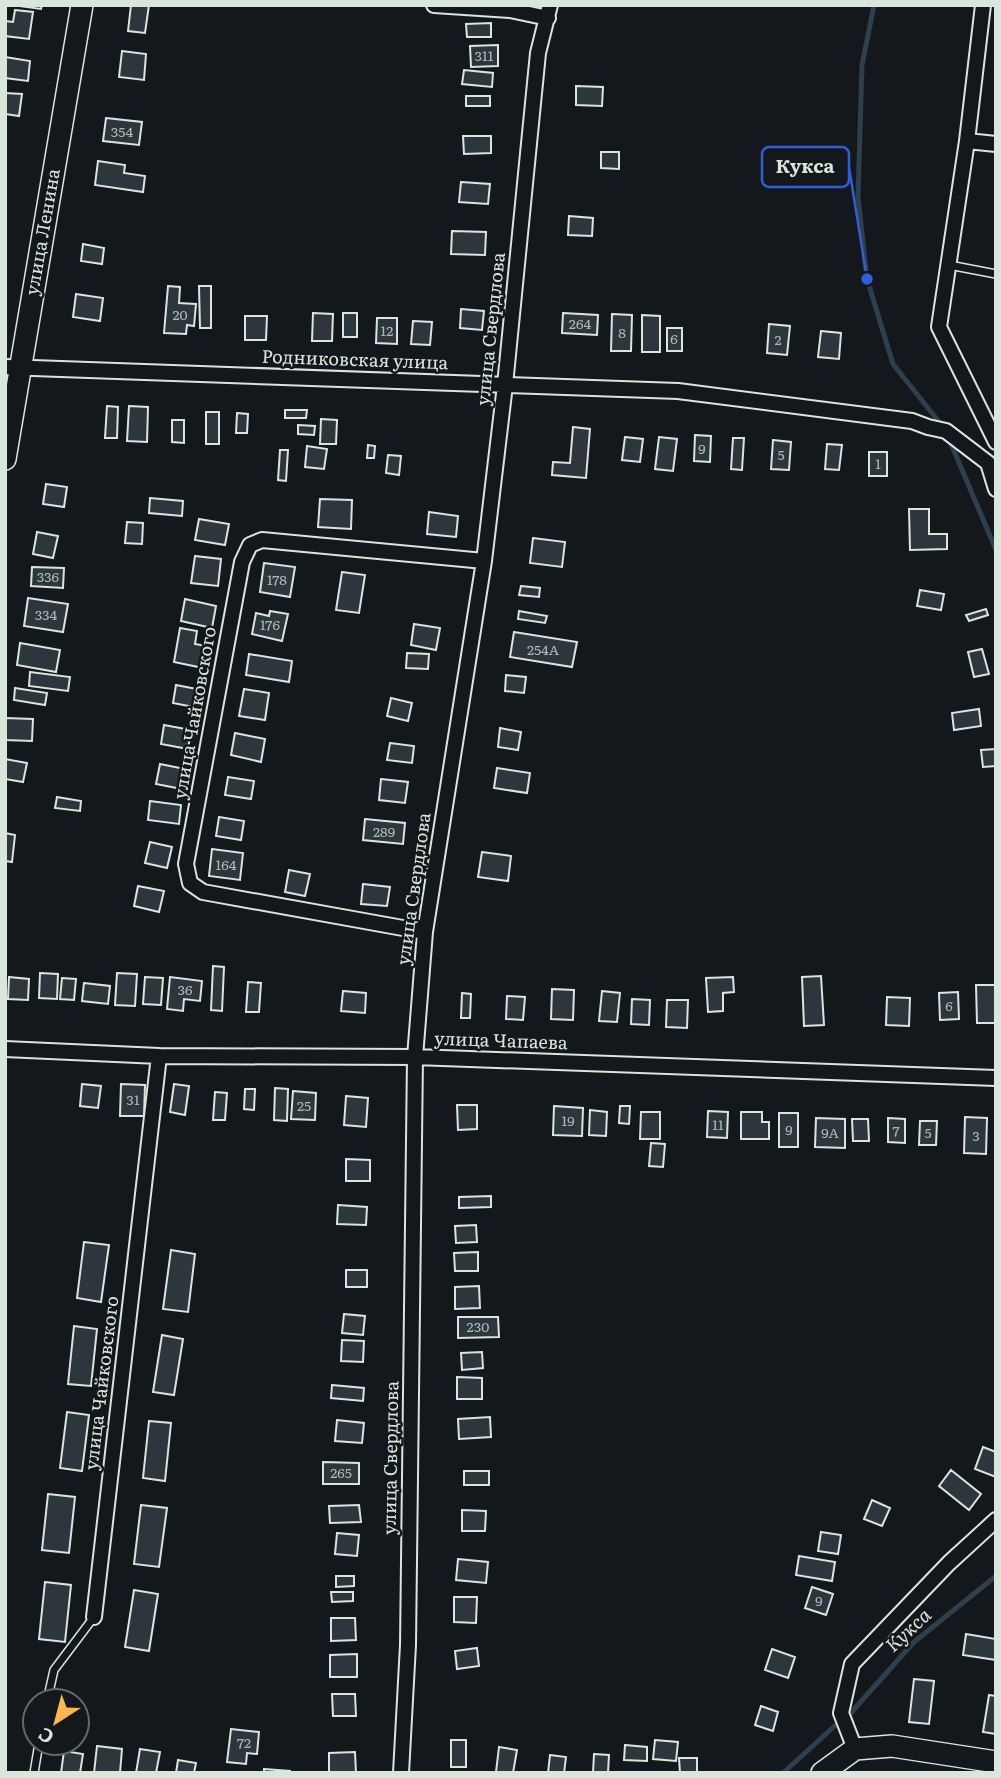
<svg xmlns="http://www.w3.org/2000/svg" width="1001" height="1778" viewBox="0 0 1001 1778" font-family="Literata,serif">
  <rect width="100%" height="100%" fill="#14181c"/>
  <g fill="none" stroke-linecap="round" stroke-linejoin="round">
    <path stroke="#2f3f4d" stroke-width="5" d="M874 5 862 65 858 197 867 279 893 364 943 427
      M949 439 996 550
      M849 1715 914 1642 996 1576
      M783 1773 839 1722"/>
  </g>
  <path fill="#2c363c" stroke="#d8e6dc" stroke-width="2" d="M12 5H42L41 9Z
    M131 5H149L145 33 128 31Z
    M15 10 33 12 29 39 5 36V21L13 22Z
    M491 23V37H467L466 24Z
    M498 45V66L471 67 470 46Z
    M122 51 146 54 144 80 119 77Z
    M5 57 30 61 28 81 5 78Z
    M464 70 493 73 492 87 462 84Z
    M576 86 603 87 602 106 576 105Z
    M5 93 22 94 19 116 5 114Z
    M466 96H490V106H466Z
    M106 118 142 122 139 145 103 141Z
    M463 136H491V153L464 154Z
    M601 152H619V169L601 168Z
    M98 161 125 165 124 173 145 176 143 192 95 185Z
    M461 182 490 184 488 204 459 202Z
    M569 216 593 218 592 236 568 235Z
    M452 231 486 232 485 255 451 254Z
    M83 244 104 248 102 264 81 261Z
    M168 286 180 287 179 303 196 304 194 326 187 325 186 334 164 333Z
    M199 286H211V328H200Z
    M76 294 103 298 100 321 73 317Z
    M461 309 484 311 482 330 460 328Z
    M313 313 333 314 332 341H312Z
    M343 313H357V337H343Z
    M563 313 598 315 597 335 562 333Z
    M612 314 632 315 631 351H611Z
    M642 315 660 316V352H642Z
    M245 316H267L266 340H245Z
    M377 318H397V344L376 343Z
    M413 321 432 322 430 345 411 344Z
    M769 324 790 326 787 355 767 353Z
    M667 328H682V351H667Z
    M821 331 841 333 839 359 818 357Z
    M107 406 118 407 117 438H105Z
    M129 406 148 407 147 442 127 441Z
    M285 410H307L306 418H285Z
    M206 412H219V444H206Z
    M237 413 248 414 247 433H236Z
    M321 419 337 420 336 444H320Z
    M172 420H184V443L172 442Z
    M298 425 315 426 314 435 298 434Z
    M573 427 590 429 586 478 552 475 553 462 570 463Z
    M695 435 711 436 710 462 694 461Z
    M625 437 643 439 640 462 622 460Z
    M659 437 677 439 673 471 655 469Z
    M733 438H744L742 470 731 469Z
    M773 440 791 442 789 470 771 469Z
    M827 444 842 445 839 470 825 469Z
    M368 445 375 446 374 458H367Z
    M307 446 327 449 324 469 305 467Z
    M280 450H288L286 481 278 480Z
    M869 452H887V476H869Z
    M388 455 401 456 399 475 386 473Z
    M46 484 67 487 64 507 43 504Z
    M150 498 183 501 182 516 149 513Z
    M320 499 352 500 351 529 318 527Z
    M909 509H929V534H947V549L910 550Z
    M429 512 458 516 456 537 427 534Z
    M199 519 229 524 225 545 195 540Z
    M127 522 143 523 142 544 125 543Z
    M37 532 58 536 53 558 33 554Z
    M533 538 565 542 562 567 530 563Z
    M195 556 221 559 218 586 191 583Z
    M264 563 295 567 290 597 260 592Z
    M32 567 64 568 63 588 31 586Z
    M342 572 365 575 359 613 336 610Z
    M521 586 540 588 539 597 519 595Z
    M920 590 944 594 941 610 917 606Z
    M28 598 68 604 63 632 24 626Z
    M185 599 216 606 212 628 181 621Z
    M986 609 988 615 969 621 966 615Z
    M270 611 288 614 282 641 252 634 256 613 269 616Z
    M519 611 547 616 545 623 518 619Z
    M414 624 440 628 436 650 411 645Z
    M180 628 197 631 195 644 207 646 203 668 174 662Z
    M514 632 577 642 572 667 510 657Z
    M20 643 60 650 56 672 17 665Z
    M982 649 989 674 974 677 968 652Z
    M407 653 429 654 428 669 406 668Z
    M249 654 292 661 289 682 246 675Z
    M30 672 70 677 68 691 29 686Z
    M506 675 526 677 524 693 505 691Z
    M176 685 202 690 199 708 173 703Z
    M15 688 47 693 45 705 14 700Z
    M244 689 269 693 265 720 239 716Z
    M391 698 412 703 408 721 387 716Z
    M979 709 981 726 954 730 952 713Z
    M5 718 33 719 32 741 5 740Z
    M164 725 191 730 188 749 161 744Z
    M500 728 521 732 518 750 498 747Z
    M235 733 265 739 261 762 231 755Z
    M390 743 414 746 412 763 387 760Z
    M996 749V766L983 767 981 750Z
    M5 759 27 763 23 782 5 779Z
    M160 764 185 769 182 789 156 784Z
    M497 768 530 773 527 793 494 788Z
    M228 777 254 781 251 799 225 795Z
    M381 779 408 782 405 803 379 800Z
    M57 797 81 801 80 811 55 808Z
    M150 801 181 805 179 824 148 820Z
    M219 817 244 821 241 840 216 836Z
    M365 819 405 823 403 844 363 840Z
    M5 833 15 835 12 862 5 861Z
    M150 842 172 847 167 868 145 863Z
    M212 849 243 853 240 880 209 876Z
    M482 852 511 856 508 881 478 877Z
    M289 870 310 874 305 896 285 892Z
    M363 884 390 887 387 906 361 904Z
    M138 886 164 891 159 912 134 906Z
    M213 966 224 967 222 1011 211 1010Z
    M40 973 58 974 57 999 39 998Z
    M117 973 137 974 135 1006 115 1005Z
    M821 976 824 1025 804 1026 802 977Z
    M9 977 29 979 28 1000 8 999Z
    M145 977 163 978 161 1005 143 1004Z
    M170 977 202 981 200 1001 184 999 183 1011 167 1009Z
    M733 977 734 992 723 993V1011L708 1012 706 978Z
    M62 978 76 979 74 1000 60 999Z
    M248 982 261 983 259 1012H246Z
    M84 983 110 986 108 1004 82 1001Z
    M976 985H996V1023H977Z
    M552 989 574 990 573 1020 551 1019Z
    M343 991 366 993 365 1013 341 1011Z
    M602 991 620 993 617 1022 599 1021Z
    M958 992 959 1019 940 1020 939 993Z
    M462 993 471 994 470 1018H461Z
    M507 996 525 997 523 1020 506 1019Z
    M887 997 910 998 909 1026 886 1025Z
    M632 999 650 1000 649 1025 631 1024Z
    M667 1000H688L687 1028 666 1027Z
    M82 1084 101 1086 98 1108 80 1106Z
    M121 1084 145 1085 144 1116H120Z
    M174 1084 189 1086 185 1115 170 1112Z
    M275 1088 288 1089 287 1121 274 1120Z
    M245 1089H255L254 1110 244 1109Z
    M293 1091 316 1093 315 1120 291 1119Z
    M215 1092 227 1093 225 1120H213Z
    M346 1096 368 1098 366 1127 344 1125Z
    M457 1105H477V1129L458 1130Z
    M554 1106 583 1108 582 1136 553 1135Z
    M620 1106H630L629 1124 619 1123Z
    M590 1110 607 1112 606 1136 589 1135Z
    M708 1111 728 1112 727 1138 707 1137Z
    M641 1112H660V1139H640Z
    M741 1112H762V1122H769V1139H741Z
    M779 1113H798V1147H779Z
    M965 1117 987 1118 986 1154 964 1153Z
    M816 1118 845 1119V1148L815 1147Z
    M888 1118 905 1119V1143L888 1142Z
    M852 1119H868L869 1141H853Z
    M920 1121H937L936 1145H919Z
    M651 1143 665 1144 663 1167 649 1166Z
    M346 1159 370 1160V1181H346Z
    M491 1196V1207L459 1208V1197Z
    M338 1205 367 1207 366 1225 337 1224Z
    M476 1225 477 1242 456 1243 455 1226Z
    M84 1242 109 1245 101 1302 77 1298Z
    M171 1250 195 1254 188 1312 163 1309Z
    M478 1252V1271H455L454 1253Z
    M346 1270H367V1287H346Z
    M479 1286 480 1308 455 1309V1287Z
    M344 1314 365 1316 363 1335 342 1333Z
    M458 1317H498L499 1337 458 1338Z
    M74 1326 97 1329 91 1386 68 1384Z
    M162 1335 183 1339 174 1395 153 1392Z
    M342 1340 364 1341 363 1362 341 1361Z
    M482 1352 483 1368 462 1370 461 1353Z
    M457 1377 482 1378V1399H457Z
    M332 1385 364 1388 363 1401 331 1398Z
    M67 1412 89 1415 82 1471 60 1468Z
    M490 1417 491 1437 459 1439 458 1419Z
    M337 1420 364 1423 362 1443 335 1441Z
    M149 1421 171 1423 165 1481 143 1478Z
    M983 1447 996 1452V1477L975 1469Z
    M323 1462 359 1463V1484H323Z
    M951 1470 981 1494 969 1510 939 1486Z
    M464 1471H489V1485H464Z
    M48 1494 75 1497 69 1553 42 1550Z
    M872 1500 890 1508 882 1526 864 1519Z
    M141 1505 167 1508 159 1567 134 1564Z
    M359 1505 361 1522 330 1523 329 1506Z
    M462 1510 486 1511 485 1531H462Z
    M821 1532 841 1535 838 1554 818 1551Z
    M337 1533 359 1535 357 1556 335 1554Z
    M799 1556 835 1562 832 1581 796 1575Z
    M458 1559 488 1562 486 1583 456 1580Z
    M336 1576H354V1586L336 1587Z
    M45 1582 71 1585 65 1642 39 1639Z
    M812 1587 833 1594 826 1615 805 1608Z
    M134 1590 158 1594 149 1651 125 1647Z
    M331 1592H353V1601L332 1602Z
    M454 1597H477L476 1623 454 1622Z
    M331 1618H355L356 1640 331 1641Z
    M966 1634 996 1639V1660L963 1655Z
    M477 1648 479 1666 457 1669 455 1651Z
    M772 1649 795 1657 788 1678 765 1670Z
    M357 1654V1677H330V1655Z
    M914 1679 934 1681 929 1724 909 1722Z
    M332 1694H355L356 1716H333Z
    M989 1695 996 1696V1734L983 1732Z
    M761 1706 778 1712 773 1731 755 1725Z
    M231 1729 259 1732 257 1754 247 1753 246 1764 227 1762Z
    M451 1740H466V1767H451Z
    M655 1740 678 1742 676 1761 653 1759Z
    M625 1745 647 1747V1761L624 1760Z
    M97 1746 122 1749 120 1773H94Z
    M499 1747 517 1750 513 1773 496 1772Z
    M140 1749 160 1752 156 1773H136Z
    M64 1751 83 1754 80 1773H61Z
    M355 1752 356 1773H329V1753Z
    M594 1754 609 1755 608 1773H593Z
    M550 1755 566 1757 564 1773H548Z
    M679 1758H697V1773H680Z
    M178 1760 196 1763 194 1773H176Z
    M264 1769 290 1771V1773H264Z"/>
  <g fill="none" stroke-linecap="round" stroke-linejoin="round">
    <g stroke="#d8e6dc" stroke-width="10">
      <path id="lane" d="M949 265 996 274
        M47 1701 54 1670 94 1617
        M34 1773 39 1743"/>
    </g>
    <g stroke="#d8e6dc" stroke-width="18">
      <path id="street" d="M434 5 510 10 548 18
        M983 5 967 141 939 327 996 442
        M967 141 996 144
        M5 367 678 391 912 421 928 427 946 431 988 463 996 489
        M425 932 203 892 190 883 186 864 242 562 250 545 262 540 484 561
        M5 1049 159 1056 415 1057 996 1078
        M94 1617 159 1056
        M855 1749 841 1713 852 1664 949 1563 996 1520
        M401 1773 408 1645 415 1057 425 932 484 561 505 385 538 53 550 5"/>
    </g>
    <g stroke="#d8e6dc" stroke-width="24">
      <path id="secondary" d="M5 459 82 5
        M822 1773 855 1749 892 1746 996 1762"/>
    </g>
    <use href="#lane" stroke="#14181c" stroke-width="7"/>
    <use href="#street" stroke="#14181c" stroke-width="14"/>
    <use href="#secondary" stroke="#14181c" stroke-width="21"/>
  </g>
  <g text-anchor="middle" stroke-width="5" stroke-linejoin="round" paint-order="stroke">
    <g font-size="14" fill="#adbab4">
      <text x="484" y="61">311</text>
      <text x="122" y="137">354</text>
      <text x="180" y="320">20</text>
      <text x="580" y="329">264</text>
      <text x="387" y="336">12</text>
      <text x="622" y="338">8</text>
      <text x="674" y="344">6</text>
      <text x="778" y="345">2</text>
      <text x="702" y="454">9</text>
      <text x="781" y="460">5</text>
      <text x="878" y="469">1</text>
      <text x="48" y="582">336</text>
      <text x="277" y="585">178</text>
      <text x="46" y="620">334</text>
      <text x="270" y="630">176</text>
      <text x="543" y="655">254А</text>
      <text x="384" y="837">289</text>
      <text x="226" y="870">164</text>
      <text x="185" y="995">36</text>
      <text x="949" y="1011">6</text>
      <text x="133" y="1105">31</text>
      <text x="304" y="1111">25</text>
      <text x="568" y="1126">19</text>
      <text x="718" y="1130">11</text>
      <text x="789" y="1135">9</text>
      <text x="896" y="1136">7</text>
      <text x="830" y="1138">9А</text>
      <text x="928" y="1138">5</text>
      <text x="976" y="1141">3</text>
      <text x="478" y="1332">230</text>
      <text x="341" y="1478">265</text>
      <text x="819" y="1606">9</text>
      <text x="244" y="1748">72</text>
    </g>
    <g font-size="18" fill="#d8e6dc" stroke="#14181c">
      <text transform="translate(43 232) rotate(-80)" y="6">улица Ленина</text>
      <text transform="translate(491 329) rotate(-84)" y="6">улица Свердлова</text>
      <text transform="translate(355 360) rotate(2)" y="6">Родниковская улица</text>
      <text transform="translate(195 713) rotate(-80)" y="6">улица Чайковского</text>
      <text transform="translate(414 889) rotate(-82)" y="6">улица Свердлова</text>
      <text transform="translate(501 1041) rotate(2)" y="6">улица Чапаева</text>
      <text transform="translate(102 1383) rotate(-83)" y="6">улица Чайковского</text>
      <text transform="translate(391 1458) rotate(-89)" y="6">улица Свердлова</text>
    </g>
    <g font-size="19" font-style="italic" fill="#d8e6dc" stroke="#14181c">
      <text transform="translate(908 1630) rotate(-43)" y="7">Кукса</text>
    </g>
  </g>
  <path fill="none" stroke="#305dd8" stroke-width="2.5" d="M867 279L849 167"/>
  <circle fill="#305dd8" stroke="#14181c" stroke-width="2.5" cx="867" cy="279" r="7"/>
  <rect fill="#14181c" stroke="#305dd8" stroke-width="2.5" x="762" y="147" width="87" height="40" rx="7"/>
  <g font-size="19" text-anchor="middle" font-weight="bold" fill="#d8e6dc">
    <text x="805" y="173">Кукса</text>
  </g>
  <rect width="1001" height="1778" fill="none" stroke="#d8e6dc" stroke-width="14"/>
  <g transform="translate(56 1722) rotate(216)"><circle r="33" fill="#14181c" stroke="#626a69" stroke-width="2"/>
  <path d="M0-5L12 26L0 18L-12 26Z" fill="#ffb74d"/>
  <text y="-10" font-size="19" font-weight="bold" text-anchor="middle" fill="#d8e6dc">С</text>
  </g>
</svg>
